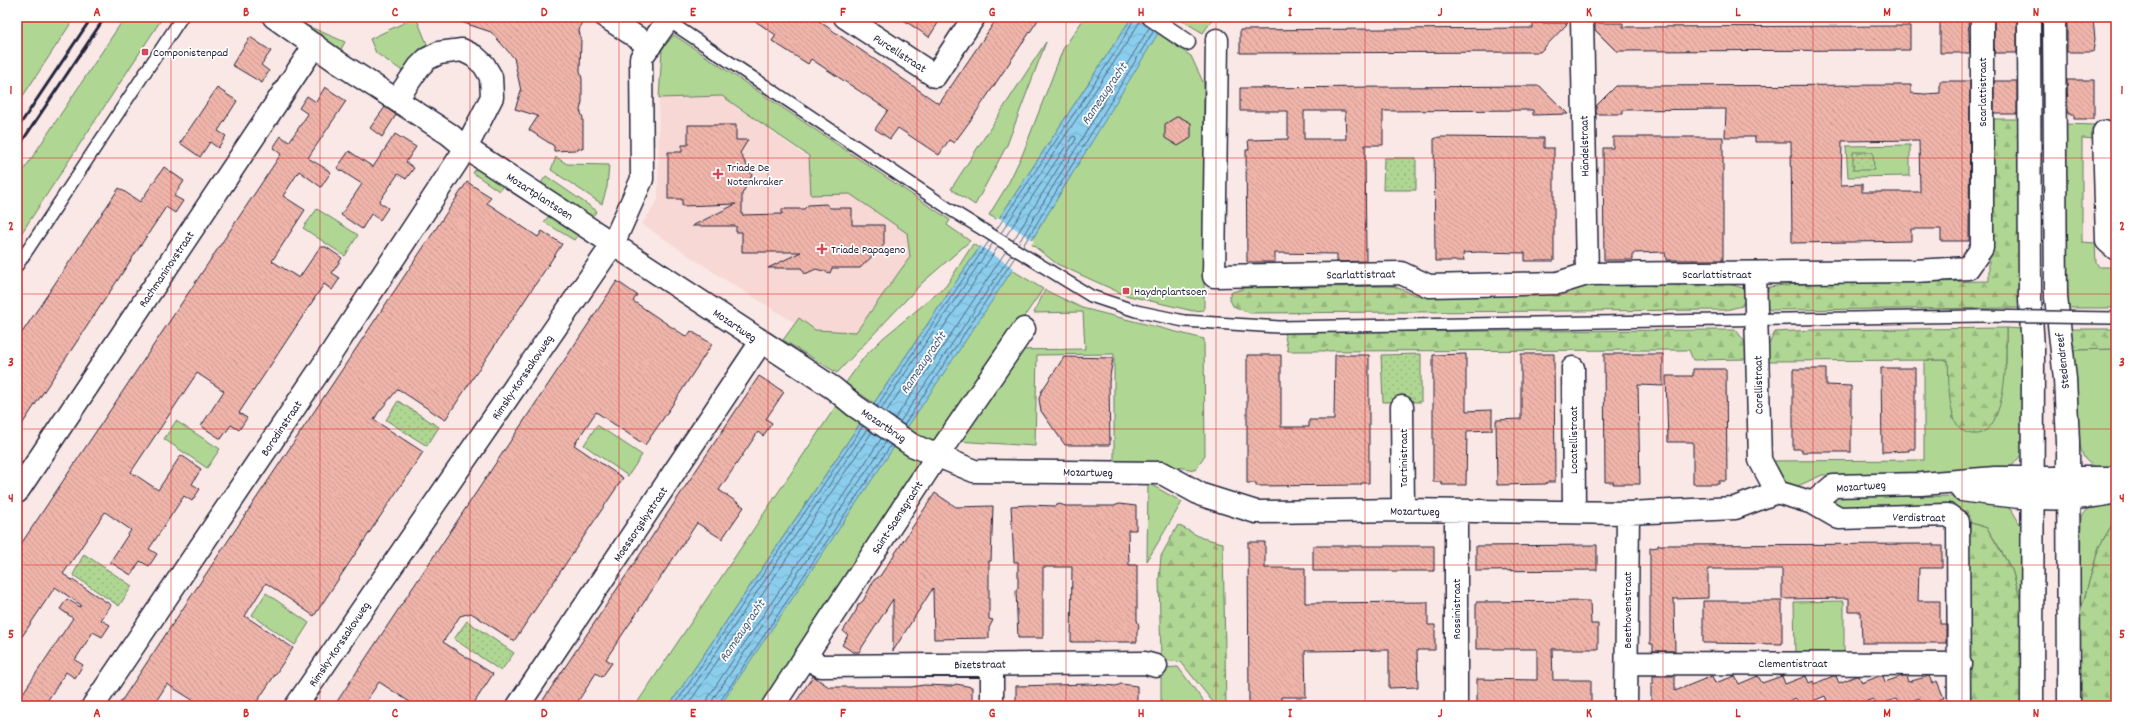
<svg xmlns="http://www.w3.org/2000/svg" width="2133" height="723" viewBox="0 0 2133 723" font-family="Dekko,sans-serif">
  <defs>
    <pattern id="forest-firs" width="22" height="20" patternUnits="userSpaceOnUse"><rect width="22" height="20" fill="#afd692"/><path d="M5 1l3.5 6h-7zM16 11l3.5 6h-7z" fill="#96b77f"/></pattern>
    <pattern id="park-dots" width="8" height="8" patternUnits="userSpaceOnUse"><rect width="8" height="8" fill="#afd692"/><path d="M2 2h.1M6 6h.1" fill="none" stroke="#96b77f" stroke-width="1.8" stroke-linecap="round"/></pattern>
    <pattern id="water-waves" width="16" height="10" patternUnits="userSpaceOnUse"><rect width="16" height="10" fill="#8bcdec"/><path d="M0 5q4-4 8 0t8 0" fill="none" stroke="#78b0cb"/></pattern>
    <pattern id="building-back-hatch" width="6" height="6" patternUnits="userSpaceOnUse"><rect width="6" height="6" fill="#efb4aa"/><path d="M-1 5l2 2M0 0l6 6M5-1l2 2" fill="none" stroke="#cd9a93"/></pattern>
  </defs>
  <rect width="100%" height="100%" fill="#fae8e6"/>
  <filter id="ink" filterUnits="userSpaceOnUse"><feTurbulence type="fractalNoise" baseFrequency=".025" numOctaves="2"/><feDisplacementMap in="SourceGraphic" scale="8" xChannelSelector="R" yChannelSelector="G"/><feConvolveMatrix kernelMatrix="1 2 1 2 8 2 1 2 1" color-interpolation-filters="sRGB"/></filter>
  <g filter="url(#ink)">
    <path fill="#f7d8d4" d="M722 96 910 231 911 258 856 337 810 332 724 279 642 224 658 200 659 98Z"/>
    <path fill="#afd692" stroke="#687c66" d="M23 17H75L17 105V26Z
      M125 17H163L17 240V180Z
      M287 17 345 42 340 51Z
      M416 17 429 49 407 74 376 53 370 39Z
      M1085 17H1132L998 220 989 215 1008 184 1023 153 1063 49Z
      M1176 17H1214L1203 33Z
      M1157 33 1191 56 1204 84V310L1193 311 1125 295 1057 264 1030 243Z
      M674 35 950 220 947 225 970 241 922 283 837 373 783 340 799 318 815 330 856 332 910 257 907 233 850 194 811 195 809 156 722 96 659 98 662 49Z
      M1046 42 1007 145 975 205 951 189Z
      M2064 124 2096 125 2095 139 2082 138V242L2095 243 2096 262 2099 267H2116V308H2068Z
      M1910 145V176L1848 177 1846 146Z
      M556 157 567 164 609 165 607 187 602 204 551 170Z
      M480 163 505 183 499 191 473 173Z
      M546 176 597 211 590 219 541 183Z
      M317 209 358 235 345 256 303 228Z
      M551 213 581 231 574 240 544 222Z
      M973 244 979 248 874 403 845 384 864 357 883 338 946 286Z
      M1012 270 1043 289 912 482 766 706H719Z
      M1045 290 1082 308 1204 339 1205 455 1195 470 1155 463 1114 461V354L1037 355 1035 446 956 441 1014 350 1085 349 1083 312 1034 313Z
      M2006 328 2023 329V453L2011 467 1993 474 1822 475 1798 486 1788 485 1772 461 1924 460V360H1948L1953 419 2006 364Z
      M2116 349V471C2106 470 2092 468 2085 459 2075 446 2072 371 2070 350Z
      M836 406 861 422 669 706H635Z
      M176 421 220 449 207 468 164 439Z
      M597 425 642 455 628 476 584 445Z
      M1148 483 1182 502 1147 561Z
      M1981 496 2001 502 2013 512 2021 526 2024 547V611L2012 570 1996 542 1987 528 1968 522 1967 511 1831 513V497Z
      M2116 499V518L2099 547 2080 613 2081 516 2088 508Z
      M266 593 309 623 295 645 252 615Z
      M1844 601V656H1795L1794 602Z
      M1178 667 1207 706H1161V668Z"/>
    <path fill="url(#forest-firs)" stroke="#687c66" d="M1991 119H2020L2023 308 1770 310 1764 303 1769 287 1792 284 1989 281 1988 129Z
      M1653 282 1729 284 1743 288 1747 299 1742 306 1726 310 1250 313 1233 306 1229 298 1232 292 1246 288 1393 286 1416 295 1428 296 1561 294 1577 286Z
      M2006 328C2006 357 2007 389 1996 416 1993 424 1987 432 1978 434 1944 438 1950 382 1948 360L1767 361V348L1775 332 1813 330Z
      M2069 329H2116V349L2070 350Z
      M1736 330 1750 349V359L1693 360 1689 350 1288 351 1284 332Z
      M2116 518V706H2080V613L2099 547Z
      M1968 522 1987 528 2012 570 2024 611V706H1967L1969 580Z
      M1178 525 1202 538 1223 543 1226 706H1216L1181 662 1161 660 1159 579 1161 556Z"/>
    <path fill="url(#park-dots)" stroke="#687c66" d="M1853 152H1873L1874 170H1853Z
      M1384 158H1416V190H1383Z
      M1421 354V402H1383L1381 355Z
      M398 401 439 427 427 446 386 420Z
      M84 554 132 586 119 606 73 575Z
      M467 621 514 653 501 671 454 639Z"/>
    <path fill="url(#water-waves)" stroke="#6189a5" d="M1132 17H1168L1030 243 976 325 720 706H669L998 220Z"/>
    <path fill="#fae8e6" d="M998 217 1034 241 1015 269 979 245Z"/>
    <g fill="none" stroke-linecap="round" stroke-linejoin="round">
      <path stroke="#4c6682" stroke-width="1" d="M996 230 1118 48 1135 17
        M1001 233 1122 50 1139 23 1140 17
        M1006 236 1072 137 1075 136 1076 139 1013 241
        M1018 244 1149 28
        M1023 246 1154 30
        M877 406 989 241
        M881 409 993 243
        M886 412 998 247
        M895 419 1006 251
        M900 422 1011 255
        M904 425 1015 257
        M674 706 863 426
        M680 706 867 429
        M687 706 872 432
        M706 706 709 696 881 439
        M712 706 713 699 886 442
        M717 706 891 445"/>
    </g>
    <path fill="url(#building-back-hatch)" stroke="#22223b" fill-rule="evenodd" d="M456 17H583L579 31 581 39 580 71 582 79V102L580 110 583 118V148L575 150 554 151V146L529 130 538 116 515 109 521 91 514 58 491 32 455 20Z
      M749 17H813L939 104 998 17H1040L975 114 954 143 949 140 939 155 898 128 890 139 875 129 888 110 811 59 808 64 772 41 776 35Z
      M899 17H942L929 37Z
      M1940 17H1968L1970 53H1940Z
      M2067 19H2093L2095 39 2093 52H2067Z
      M1994 20H2017V53H1994Z
      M1533 23H1568L1540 52 1240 53V30L1533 28Z
      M1595 23H1623V27L1910 26V50L1616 51 1595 30Z
      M250 37 271 51 261 65 269 71 262 83 232 65Z
      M2067 80H2094V119H2074V114H2068Z
      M1940 81H1970L1969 241H1941V229H1911V241L1792 243 1791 142H1755V137H1725L1726 109 1623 110V114H1596V106L1616 86 1911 85V93L1925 94 1940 93ZM1919 140 1920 192H1862V184L1841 185 1842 141Z
      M1994 81H2017V114H1994Z
      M1540 86 1568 114 1533 115V110L1383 111V145H1365L1366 261 1337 262V254L1275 253V262H1247L1246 150H1249L1248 140 1288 139V111H1240V88ZM1304 111H1345L1346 139H1304Z
      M325 87 346 101 308 158 331 172 321 187 299 171 283 196 305 210 272 261 299 278 320 247H326L342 258 332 273 340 278 332 290 324 284 239 413 247 418 239 430 231 425 221 439 201 426 224 391 197 373 131 472 158 490 181 455 201 469 192 484 200 489 192 501 184 496 149 549 157 554 149 566 140 561 131 575 110 562 131 530 105 512 63 574 111 605 101 620 110 625 102 637 93 632 75 660 83 665 75 678 66 672 44 706H17V702L73 618 60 609 67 599 80 607 81 605 55 587 17 644V550L281 154 273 148 281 136 289 142 308 114 299 108 307 96 316 102Z
      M217 88 237 101 218 131 226 136 218 148 210 142 200 157 180 143Z
      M385 107 396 115 382 137 370 128Z
      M1178 116 1191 123V138L1178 146 1165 138V124Z
      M688 125H736V140H748L740 153 752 175 742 194V215L782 214V209H804L808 205 826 204 830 208H852V225H884V245L860 268H832L830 273 816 269 805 274 801 268H768L801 252H742V232H736V226H692L736 204 682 206V199H668V152H682V145H688Z
      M395 134 416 147 406 162 414 168 406 179 398 174 379 202 388 208 380 220 371 214 362 229 341 215 362 184 337 168 349 151 373 167Z
      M1439 137 1544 138V148H1554V261H1525V253L1478 252 1463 253 1464 261H1435L1434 139Z
      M1613 137H1723V260H1666L1665 252 1633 253V260H1604L1603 148H1613Z
      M164 167 184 181 174 196 183 201 175 213 166 207 17 432V340L119 188 140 202Z
      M467 182 491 197 487 203 538 237 542 231 562 244 545 270 445 420 398 389 378 413 374 420 423 452 314 616 266 583 245 616 293 648 254 706H202L167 684 153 706H118Z
      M617 281 637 295 633 301 670 326 687 337 691 331 712 344 671 407 645 445 596 412 574 445 623 478 514 641 471 613 460 616 443 642 493 674 472 706H416L379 682 363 706H334Z
      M1466 354V411L1492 410V430L1467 431 1466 485H1442V482H1433V355Z
      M1521 354H1554L1555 482H1547L1546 484 1497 485 1496 420 1521 419Z
      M1604 354H1663V386L1638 385 1640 484H1613L1614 482H1605Z
      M1247 355H1281V427H1309V420H1334L1335 355H1369V483H1361V485L1256 486V483H1247Z
      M1064 357 1113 358 1109 382 1110 445H1065L1041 411 1039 399 1041 392Z
      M1881 368H1915V449H1909V451L1882 452Z
      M1693 369H1726L1727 481H1719V484H1693V442H1668L1666 376H1693Z
      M1793 369H1826V385L1851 386V452H1802V449H1793Z
      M759 376 784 392 766 419 772 423 763 436 758 432 719 490 744 507 722 539 697 523 606 659 612 663 602 677 596 673 575 706H539Z
      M935 493 956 507 993 506 991 561H989V619L993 620 989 628V638L934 639 933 588 893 651V599L859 652H853L842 645 848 635 843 631 856 611 858 605 863 601 874 580 880 576Z
      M1059 504 1066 506H1114L1119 504 1136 506V530H1128L1129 565H1137V620L1139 626 1137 632V642H1071L1072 567H1043V638H1018L1016 591 1018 587V562H1014L1011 506 1029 505 1055 506Z
      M1248 542H1265V568H1305V603L1428 602V625H1435V650H1417L1418 687 1389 688V650L1305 651 1306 697H1281V704H1249Z
      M1934 544 1933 546H1942V568H1919L1918 601H1940V624H1946V643H1862L1861 612H1849V598L1782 599V569H1708V598L1674 599 1675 651H1653V644H1650V548L1658 547V545Z
      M1597 545V570L1476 571V546Z
      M1313 546H1434V571H1313Z
      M1590 601 1591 624H1598V649H1552L1553 680H1591V706H1477V679L1537 680V649H1476V602Z
      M1703 601H1782V644L1703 643Z
      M813 676 829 687H911L924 685 951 686 956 684 972 687V706H793Z
      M1653 676H1675V691L1712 676 1715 683 1735 676 1739 684 1758 676 1762 683 1782 676 1785 684 1806 676 1809 683 1813 681 1814 684 1833 676H1836L1839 683 1856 676H1859L1862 683 1879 676H1883L1885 682 1902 676H1906L1908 682 1929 676 1932 683 1937 681 1944 698 1924 706 1919 698 1901 706 1896 699 1876 706 1873 699 1853 706 1849 699 1829 706 1825 696 1802 706H1799L1796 699 1778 706H1639L1651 701V684H1653Z
      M1090 684 1116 686 1121 684 1137 686V706H1016V686Z"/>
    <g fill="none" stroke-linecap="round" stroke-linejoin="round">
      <g stroke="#22223b" stroke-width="14">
        <path id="service" d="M664 18 951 210 1091 296 1136 311 1184 321 1279 327 1981 316
          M17 266 182 17"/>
      </g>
      <g stroke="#22223b" stroke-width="19">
        <path id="pedestrian" d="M1150 17 1187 42"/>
      </g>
      <g stroke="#22223b" stroke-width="25">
        <path id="minor" d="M274 17 339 63 449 134 466 148 833 388 855 406 912 445 974 471 1162 473 1202 495 1256 512 1403 510 1628 513 1735 508 1777 492 1813 503 1833 486 1921 484 1995 478H2116
          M606 17 650 46
          M845 17 935 76 974 17
          M1582 17 1587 274
          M1217 40 1214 276 1401 273 1429 286 1558 283 1587 274 1915 271 1968 268 1982 248V17
          M2104 132 2107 241 2116 249
          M1755 273 1760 460 1777 492
          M1573 368 1574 512
          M1402 407 1403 510
          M1962 490C2011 497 2066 504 2116 492
          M17 492 315 45
          M1813 503 1839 518 1948 515 1958 522 1959 706
          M805 657 821 666 1145 663 1156 666
          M1627 663 1960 664
          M992 664V706
          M93 706 332 352 466 148 492 97 491 77 484 65 474 56 462 50 439 53 427 59 419 67 397 99
          M296 706 613 244 642 179 641 58 670 17
          M518 706 761 342
          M773 706 937 456 1024 329
          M1456 706V512
          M1626 706 1628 513"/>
      </g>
      <g stroke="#22223b" stroke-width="25">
        <path id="secondary" d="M2029 17 2030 299 2033 349 2032 706
          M2054 17 2056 297 2065 379 2068 441 2069 706"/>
      </g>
      <use href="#service" stroke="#fff" stroke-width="11"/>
      <use href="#pedestrian" stroke="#fff" stroke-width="16"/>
      <use href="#minor" stroke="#fff" stroke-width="22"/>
      <use href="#secondary" stroke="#fff" stroke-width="22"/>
      <path stroke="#22223b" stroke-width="3" d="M17 129 92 17
        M17 149 105 17"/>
      <g stroke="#22223b" stroke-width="14" stroke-linecap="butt">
        <path id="service-bridge" d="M1981 316 2113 318"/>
      </g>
      <use href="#service-bridge" stroke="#fff" stroke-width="11"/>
    </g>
  </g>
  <path fill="none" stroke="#d62828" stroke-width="1" stroke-opacity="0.55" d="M171 17V706M320 17V706M470 17V706M619 17V706M768 17V706M917 17V706M1066 17V706M1216 17V706M1365 17V706M1514 17V706M1663 17V706M1813 17V706M1962 17V706M17 158H2116M17 294H2116M17 429H2116M17 565H2116"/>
  <g fill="#d1495b" stroke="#fff" stroke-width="1.5">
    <rect x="141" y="48" width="8" height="8" rx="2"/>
    <path d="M716 168h4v4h4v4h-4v4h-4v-4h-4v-4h4z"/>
    <path d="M820 243h4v4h4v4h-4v4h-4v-4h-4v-4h4z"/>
    <rect x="1122" y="287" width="8" height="8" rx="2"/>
  </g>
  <g text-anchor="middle" stroke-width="3.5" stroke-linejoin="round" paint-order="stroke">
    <g font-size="12" fill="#22223b" stroke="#fff" text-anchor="start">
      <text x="153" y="56">Componistenpad</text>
      <text x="727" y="171">Triade De<tspan x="727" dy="14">Notenkraker</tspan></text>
      <text x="831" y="253">Triade Papageno</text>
      <text x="1134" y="295">Haydnplantsoen</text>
    </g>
    <g font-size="12" fill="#22223b" stroke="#fff">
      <text transform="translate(900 53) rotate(33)" y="4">Purcellstraat</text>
      <text transform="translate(1982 92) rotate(-90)" y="4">Scarlattistraat</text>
      <text transform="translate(1584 146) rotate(-91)" y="4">Händelstraat</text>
      <text transform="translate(540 196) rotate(33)" y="4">Mozartplantsoen</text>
      <text transform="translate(166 269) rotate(-56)" y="4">Rachmaninovstraat</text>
      <text transform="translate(1361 274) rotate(-1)" y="4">Scarlattistraat</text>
      <text x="1717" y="278">Scarlattistraat</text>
      <text transform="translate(735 325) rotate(34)" y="4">Mozartweg</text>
      <text transform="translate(2062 361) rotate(-96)" y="4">Stedendreef</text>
      <text transform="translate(522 377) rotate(-56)" y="4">Rimsky-Korssakovweg</text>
      <text transform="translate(1758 385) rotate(-91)" y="4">Corellistraat</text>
      <text transform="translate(884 425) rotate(34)" y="4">Mozartbrug</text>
      <text transform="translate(281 428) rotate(-56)" y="4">Borodinstraat</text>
      <text transform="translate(1573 440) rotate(-90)" y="4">Locatellistraat</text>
      <text transform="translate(1403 458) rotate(-90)" y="4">Tartinistraat</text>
      <text transform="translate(1088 472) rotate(1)" y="4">Mozartweg</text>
      <text transform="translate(1861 486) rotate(-4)" y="4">Mozartweg</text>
      <text transform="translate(1415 511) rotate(1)" y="4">Mozartweg</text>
      <text transform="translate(897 517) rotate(-57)" y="4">Saint-Saensgracht</text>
      <text transform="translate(1919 517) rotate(1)" y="4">Verdistraat</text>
      <text transform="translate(640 524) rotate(-56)" y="4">Moessorgskystraat</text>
      <text transform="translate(1456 609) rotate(-90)" y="4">Rossinistraat</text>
      <text transform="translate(1627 610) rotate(-90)" y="4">Beethovenstraat</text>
      <text transform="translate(339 644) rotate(-56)" y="4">Rimsky-Korssakovweg</text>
      <text x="1793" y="667">Clementistraat</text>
      <text transform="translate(980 664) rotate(-1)" y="4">Bizetstraat</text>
    </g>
    <g font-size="13" font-style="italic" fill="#475e79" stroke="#fff">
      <text transform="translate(1103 93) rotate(-56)" y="5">Rameaugracht</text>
      <text transform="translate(922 362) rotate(-56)" y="5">Rameaugracht</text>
      <text transform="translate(741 630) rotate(-56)" y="5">Rameaugracht</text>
    </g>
  </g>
  <rect width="2133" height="723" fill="none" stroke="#fff" stroke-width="44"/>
  <rect x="22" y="22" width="2089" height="679" fill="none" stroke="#d62828" stroke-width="1.5"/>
  <g font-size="13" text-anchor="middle" font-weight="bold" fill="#d62828">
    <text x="97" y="16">A</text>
    <text x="246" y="16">B</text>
    <text x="395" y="16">C</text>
    <text x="544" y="16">D</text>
    <text x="693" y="16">E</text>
    <text x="843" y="16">F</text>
    <text x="992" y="16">G</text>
    <text x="1141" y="16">H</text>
    <text x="1290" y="16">I</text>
    <text x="1440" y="16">J</text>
    <text x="1589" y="16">K</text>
    <text x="1738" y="16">L</text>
    <text x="1887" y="16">M</text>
    <text x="2036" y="16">N</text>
    <text x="11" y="94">1</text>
    <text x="2122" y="94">1</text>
    <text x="11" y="230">2</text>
    <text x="2122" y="230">2</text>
    <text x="11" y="366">3</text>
    <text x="2122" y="366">3</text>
    <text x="11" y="502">4</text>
    <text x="2122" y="502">4</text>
    <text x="11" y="638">5</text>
    <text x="2122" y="638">5</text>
    <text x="97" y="717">A</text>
    <text x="246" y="717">B</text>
    <text x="395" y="717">C</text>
    <text x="544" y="717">D</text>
    <text x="693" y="717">E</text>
    <text x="843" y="717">F</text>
    <text x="992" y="717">G</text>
    <text x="1141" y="717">H</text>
    <text x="1290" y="717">I</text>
    <text x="1440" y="717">J</text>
    <text x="1589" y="717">K</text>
    <text x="1738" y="717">L</text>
    <text x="1887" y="717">M</text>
    <text x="2036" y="717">N</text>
  </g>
</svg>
